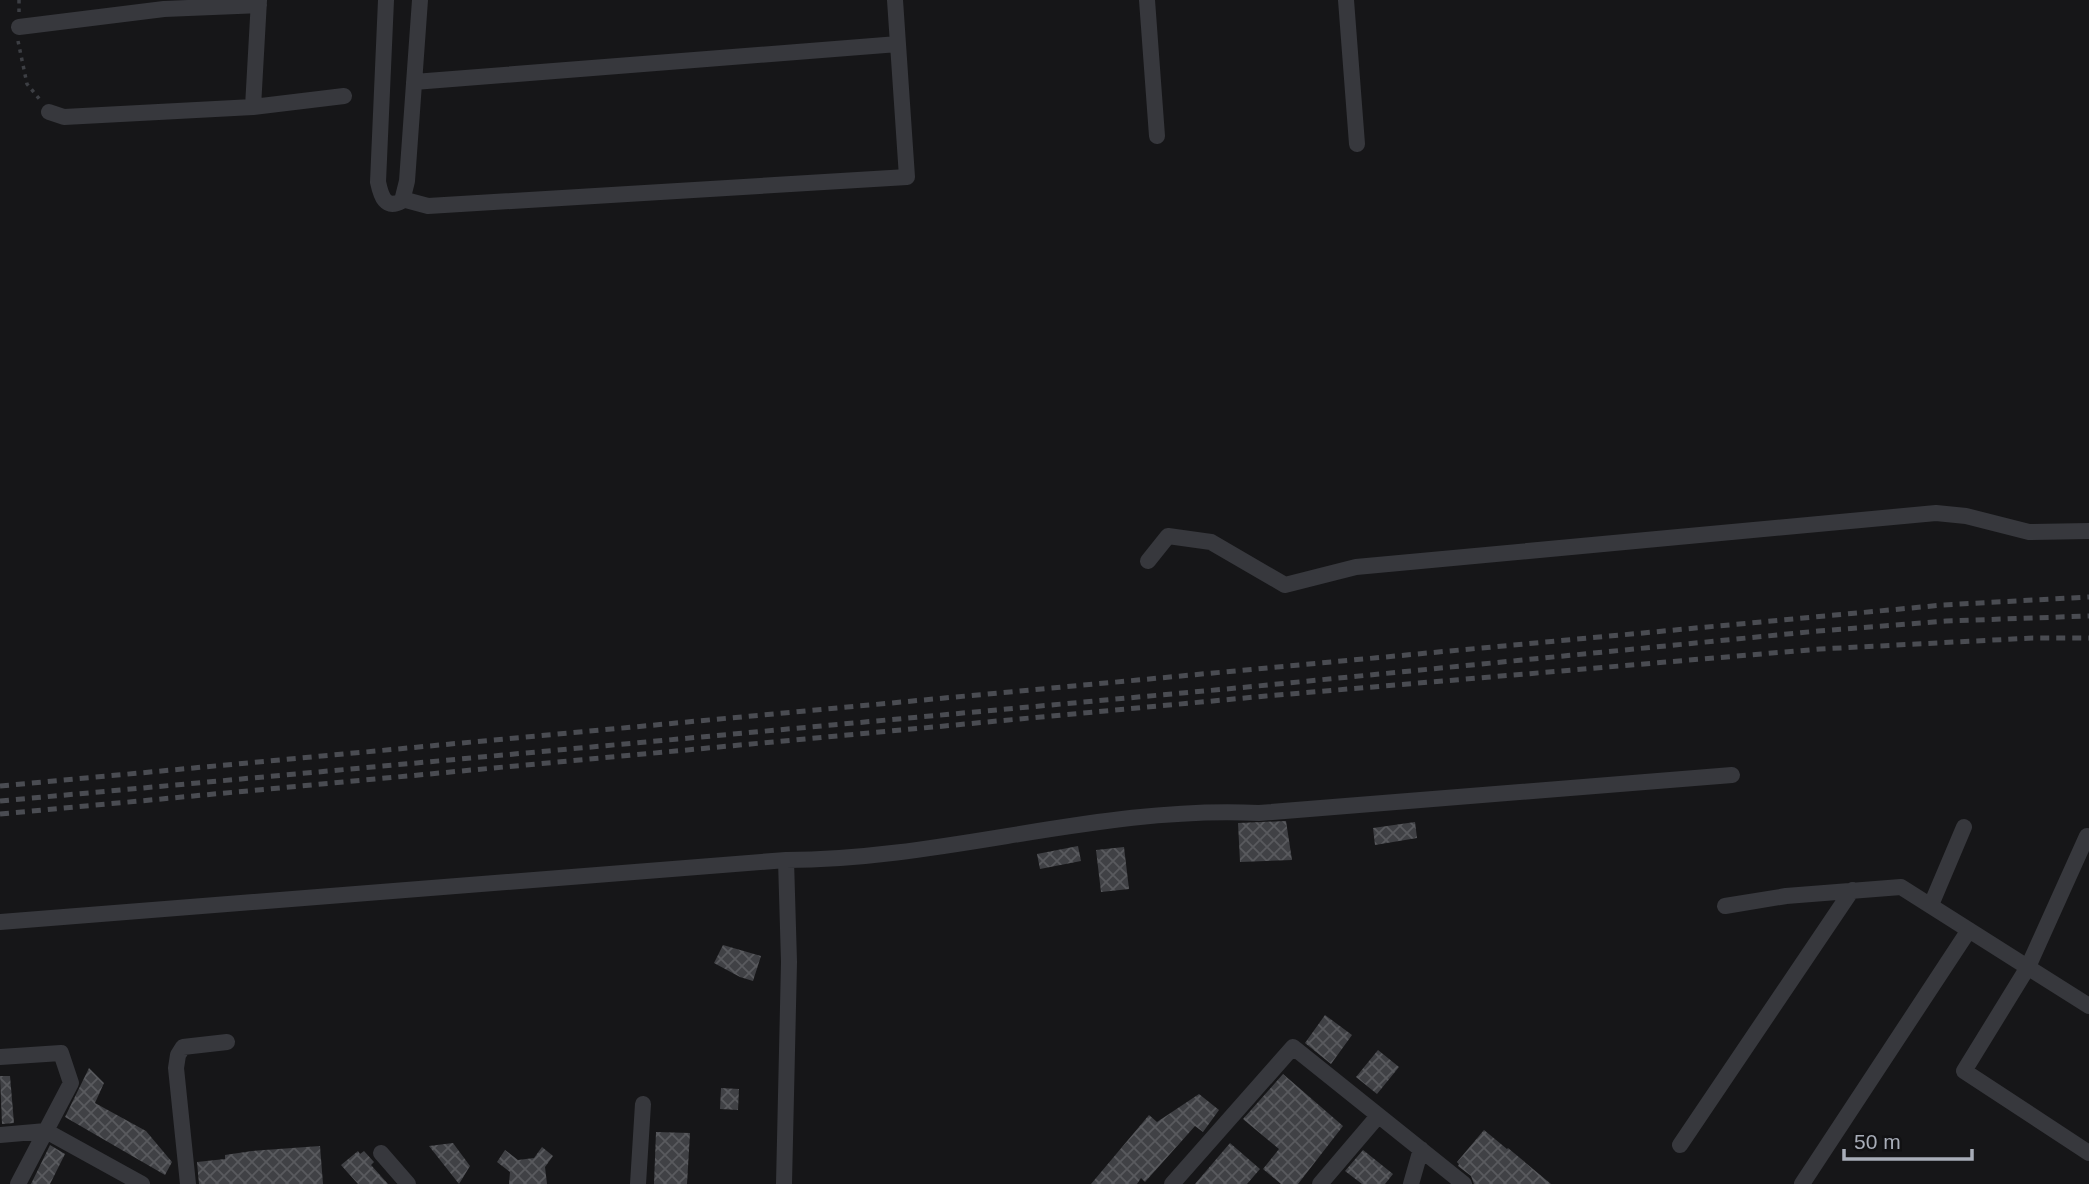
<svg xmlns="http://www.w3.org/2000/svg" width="2089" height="1184" viewBox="0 0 2089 1184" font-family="Helvetica,sans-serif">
  <defs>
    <pattern id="building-cross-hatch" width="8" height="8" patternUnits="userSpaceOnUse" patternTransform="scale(1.75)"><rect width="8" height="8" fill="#404145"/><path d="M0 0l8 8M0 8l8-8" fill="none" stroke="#595a5e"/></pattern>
  </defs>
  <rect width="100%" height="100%" fill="#161618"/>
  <path fill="url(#building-cross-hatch)" d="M1286 821 1292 860 1240 862 1238 823Z
    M1415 822 1417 838 1375 845 1373 828Z
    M1078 846 1081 861 1040 869 1037 854Z
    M1124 847 1129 889 1101 892 1096 850Z
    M723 945 761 956 753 981 740 977 714 963Z
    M1325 1015 1352 1035 1331 1064 1305 1043Z
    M1378 1050 1399 1067 1377 1094 1356 1077Z
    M89 1068 104 1083 95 1103 146 1131 172 1162 165 1175 65 1117Z
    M1283 1074 1343 1126 1298 1184H1281L1263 1169 1279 1149 1243 1119Z
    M0 1076H10L14 1123 2 1124Z
    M721 1088 739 1089 738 1110 720 1109Z
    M1199 1094 1219 1110 1203 1132 1195 1126 1145 1182 1141 1178 1137 1184H1091L1149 1115 1157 1122Z
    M1484 1130 1507 1149 1508 1148 1551 1184H1474L1471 1176 1458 1166 1459 1164 1457 1162Z
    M656 1132 690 1133 687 1184H654Z
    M453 1143 470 1166 459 1184 429 1146Z
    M1230 1143 1260 1169 1247 1184H1195Z
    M50 1145 65 1154 50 1184H31Z
    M320 1146 323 1184H199L197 1162 225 1159V1155L252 1151Z
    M542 1147 553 1156 545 1167 547 1184H509L510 1172 497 1162 505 1150 518 1160 534 1158Z
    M1363 1150 1393 1174 1385 1184H1362L1345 1171Z
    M358 1151 360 1154 364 1151 374 1162 371 1165 388 1184H358L341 1165Z"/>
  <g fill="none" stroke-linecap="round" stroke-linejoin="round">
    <path stroke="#3d3f44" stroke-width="3.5" stroke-dasharray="3.5 5" stroke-linecap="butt" d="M19 0V12
      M18 41 27 84 41 101"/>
    <path stroke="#37383d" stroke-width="16" d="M386 0 378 182C381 196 385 210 402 201L407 181 420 0
      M1147 0 1157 136
      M1346 0 1357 144
      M19 27 164 9 259 5
      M414 82 898 44
      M253 107 259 0
      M49 112 64 117 253 107 344 96
      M402 199 428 206 907 177 895 0
      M1148 561 1168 536 1211 542 1285 585 1356 567 1936 513 1966 516 2029 532 2089 531
      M2087 836 2028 967 1964 1071 2089 1153
      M1931 905 1964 827
      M1725 906 1786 896 1901 887 2089 1006
      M0 922 786 860C945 860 1100 805 1259 813L1732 775
      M0 1057 61 1053 71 1083 18 1184
      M0 1135 46 1131 142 1184
      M1680 1145 1852 890
      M381 1153 408 1184
      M188 1184 176 1068 178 1055 183 1047 227 1042
      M638 1184 643 1104
      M784 1184 789 962 786 860
      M1172 1184 1293 1047 1464 1184
      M1320 1184 1378 1116
      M1411 1184 1421 1149
      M1802 1184 1969 930"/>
    <path stroke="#4a4c52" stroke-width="5" stroke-dasharray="9 7" stroke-linecap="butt" d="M0 786 1943 605 2089 597
      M0 801 1237 688 1818 631 1946 621 2089 616
      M0 814 1266 696 1820 649 2033 638H2089"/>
  </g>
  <path d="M1844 1149v10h128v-10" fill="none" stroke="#a8adb8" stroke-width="3.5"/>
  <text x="1854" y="1149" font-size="21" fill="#a8adb8" stroke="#111113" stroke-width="5" paint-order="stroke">50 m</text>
</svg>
